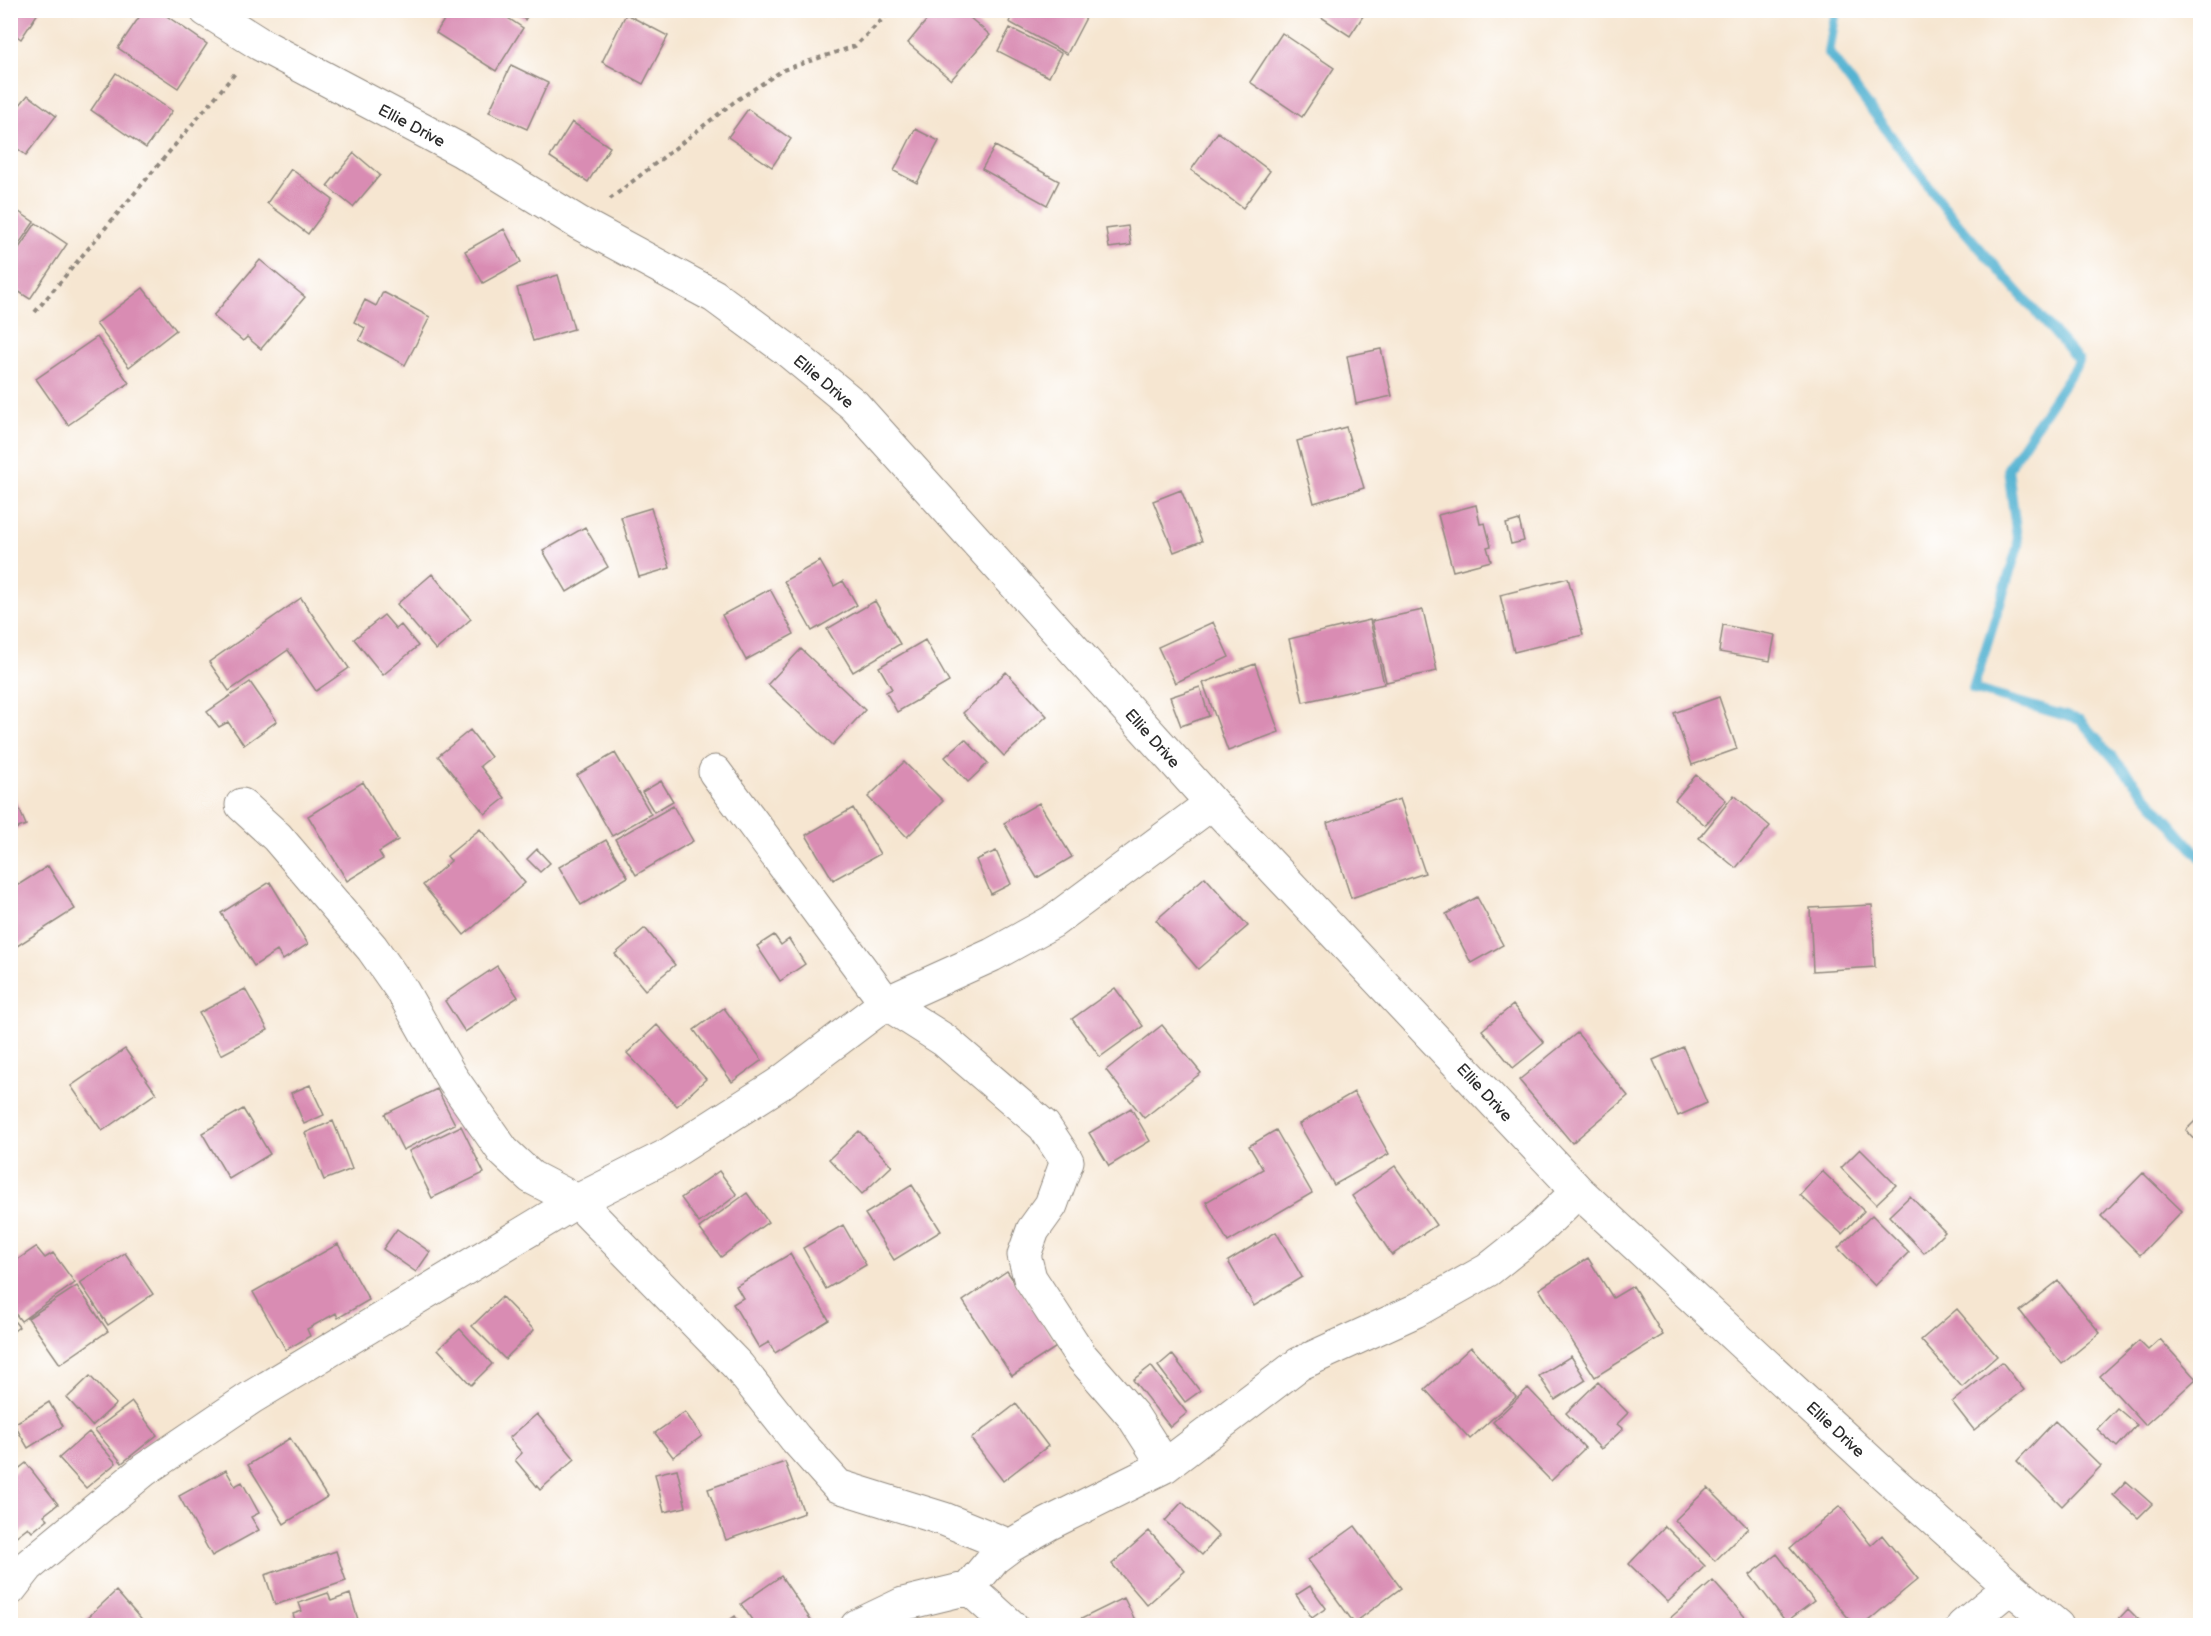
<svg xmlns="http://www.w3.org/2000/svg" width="2211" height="1636" viewBox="0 0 2211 1636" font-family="'Balsamiq Sans',sans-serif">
  <rect width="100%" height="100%" fill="#fff"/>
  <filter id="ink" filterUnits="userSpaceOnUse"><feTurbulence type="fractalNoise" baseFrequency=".0167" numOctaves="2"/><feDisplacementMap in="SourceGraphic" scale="12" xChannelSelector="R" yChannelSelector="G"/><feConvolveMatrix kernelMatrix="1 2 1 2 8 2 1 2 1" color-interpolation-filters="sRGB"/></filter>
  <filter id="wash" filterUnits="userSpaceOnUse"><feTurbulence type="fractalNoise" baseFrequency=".008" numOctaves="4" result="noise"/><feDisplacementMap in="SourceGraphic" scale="24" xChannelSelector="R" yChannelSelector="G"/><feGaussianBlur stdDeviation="1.35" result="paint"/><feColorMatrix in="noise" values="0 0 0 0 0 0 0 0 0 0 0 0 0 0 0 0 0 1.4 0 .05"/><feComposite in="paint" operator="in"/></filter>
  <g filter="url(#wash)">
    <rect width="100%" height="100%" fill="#f6e6d1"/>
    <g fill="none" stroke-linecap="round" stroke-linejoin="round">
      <path stroke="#54b3d2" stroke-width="10" d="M1836 10 1829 53 1947 211 2079 361 2008 468 2018 546 1973 689 2080 720 2200 857"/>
    </g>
    <g id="blocks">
      <path fill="#d98cb3" d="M10 10H40L21 39 10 31Z
        M144 10H158L207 44 178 88 118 48Z
        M450 10H496L523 28 496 71 436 33Z
        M512 10H531L525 20Z
        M935 10H961L990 35 951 80 908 43Z
        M995 10H1011L1008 17Z
        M1015 10H1090L1067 54 1009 22Z
        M1317 10H1367L1350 36 1315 13Z
        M626 14 668 36 643 84 602 62Z
        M1010 28 1061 53 1049 77 998 51Z
        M1282 33 1334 68 1302 117 1250 82Z
        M511 65 548 83 527 129 489 112Z
        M116 73 172 111 146 148 91 110Z
        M28 95 56 116 26 155 10 143V117Z
        M748 109 791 139 772 167 728 137Z
        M572 122 610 147 588 182 550 157Z
        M915 129 939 141 917 183 894 171Z
        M1218 132 1270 171 1243 208 1191 170Z
        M995 146 1059 181 1047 205 982 169Z
        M354 153 380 175 353 207 327 186Z
        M291 169 333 200 308 234 267 203Z
        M10 206 34 222 10 257Z
        M36 223 67 244 30 299 10 286V261Z
        M1128 226 1131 245 1109 248 1106 229Z
        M504 229 521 262 483 283 465 251Z
        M260 260 305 297 261 349 247 337 243 341 213 316Z
        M558 275 574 329 533 341 517 288Z
        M143 288 176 330 129 367 96 324Z
        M383 292 430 317 405 365 359 340 365 328 354 322 365 300 376 306Z
        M97 337 129 383 68 425 36 379Z
        M1381 349 1392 396 1356 404 1347 356Z
        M1346 427 1364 488 1314 503 1297 441Z
        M1181 490 1202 541 1174 552 1153 501Z
        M1476 505 1480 524 1485 523 1491 546 1487 547 1491 561 1453 571 1438 515Z
        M651 508 670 568 639 577 621 517Z
        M1519 520 1524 541 1511 544 1506 524Z
        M585 527 608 567 567 592 543 551Z
        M820 561 834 586 843 581 857 605 812 631 784 581Z
        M432 574 471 619 436 650 397 604Z
        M1568 578 1583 635 1514 652 1500 595Z
        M770 589 794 634 746 660 722 615Z
        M301 598 349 668 316 691 288 650 229 691 209 662Z
        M875 601 900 644 853 672 827 629Z
        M1423 610 1437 671 1386 682 1372 621Z
        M384 615 396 629 401 625 418 646 383 675 354 639Z
        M1370 620 1384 684 1303 702 1289 639Z
        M1213 622 1229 657 1175 683 1158 647Z
        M1723 625 1775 635 1770 661 1719 652Z
        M925 640 949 682 897 712 886 692 892 689 879 667Z
        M801 649 865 710 833 745 768 684Z
        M1255 664 1279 732 1228 751 1203 683Z
        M1006 672 1047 716 1004 756 963 713Z
        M250 682 277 721 244 745 228 722 219 727 207 712Z
        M1200 687 1209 716 1181 726 1170 697Z
        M1719 697 1737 749 1692 765 1674 713Z
        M470 730 491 757 480 766 505 798 485 814 438 756Z
        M965 739 988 763 968 782 945 757Z
        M615 753 651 814 612 836 577 775Z
        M904 762 943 801 907 837 868 797Z
        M1696 775 1726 800 1705 825 1675 800Z
        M661 781 673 801 654 812 642 792Z
        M363 782 398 840 379 852 383 859 347 881 308 816Z
        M10 787 26 825 10 831Z
        M1734 795 1770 826 1736 868 1699 838Z
        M1400 799 1425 873 1351 898 1327 823Z
        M1039 803 1072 857 1037 878 1004 823Z
        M673 806 693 841 636 875 615 839Z
        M853 808 880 854 833 880 806 835Z
        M480 829 525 883 464 935 423 885 451 861 447 856Z
        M606 840 628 877 581 905 559 867Z
        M537 849 550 863 540 872 527 859Z
        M996 851 1011 884 991 894 976 860Z
        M48 866 75 909 14 948 10 942V890Z
        M1205 877 1248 926 1198 969 1156 920Z
        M270 882 308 944 283 960 277 951 254 966 221 913Z
        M1477 897 1503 945 1471 963 1446 914Z
        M1872 905 1875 967 1813 971 1810 908Z
        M645 928 675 965 645 990 615 954Z
        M774 935 781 945 789 939 805 964 780 981 757 946Z
        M497 966 518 997 465 1032 445 1001Z
        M1115 988 1143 1026 1100 1057 1072 1019Z
        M245 989 268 1030 221 1055 199 1013Z
        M1513 1005 1544 1043 1513 1068 1482 1030Z
        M724 1008 762 1060 732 1082 694 1030Z
        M657 1025 706 1079 677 1106 627 1053Z
        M1162 1025 1201 1073 1144 1118 1106 1070Z
        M1577 1033 1628 1096 1572 1143 1519 1080Z
        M1683 1047 1707 1103 1678 1116 1653 1060Z
        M125 1049 156 1093 102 1131 71 1086Z
        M310 1085 324 1115 304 1124 291 1093Z
        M437 1089 455 1124 403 1150 385 1114Z
        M1354 1092 1389 1154 1334 1185 1299 1124Z
        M1131 1108 1150 1141 1109 1166 1089 1133Z
        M243 1109 270 1154 229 1179 202 1133Z
        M2200 1116V1145L2186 1130Z
        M333 1121 352 1169 324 1180 305 1133Z
        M461 1126 484 1173 432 1198 409 1151Z
        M1276 1130 1312 1193 1228 1242 1206 1202 1263 1169 1249 1146Z
        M859 1131 892 1166 862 1194 829 1159Z
        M1860 1149 1896 1185 1876 1204 1841 1168Z
        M1395 1166 1436 1225 1392 1255 1352 1196Z
        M719 1171 737 1195 699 1223 681 1198Z
        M1822 1171 1864 1211 1842 1234 1800 1195Z
        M2143 1173 2182 1211 2140 1255 2101 1216Z
        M912 1185 941 1231 894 1260 865 1214Z
        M747 1193 768 1222 721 1257 699 1228Z
        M1910 1196 1945 1232 1924 1253 1889 1216Z
        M1872 1215 1909 1252 1875 1286 1838 1248Z
        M843 1225 866 1265 826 1289 803 1248Z
        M397 1229 430 1252 416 1272 383 1249Z
        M1276 1232 1302 1277 1254 1306 1228 1261Z
        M338 1244 369 1300 338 1318 336 1313 307 1329 310 1336 286 1350 253 1292Z
        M36 1247 45 1258 53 1253 75 1283 21 1321 10 1307V1265Z
        M125 1253 153 1294 108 1325 80 1283Z
        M790 1254 829 1320 775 1353 769 1342 759 1348 733 1304 743 1298 736 1286Z
        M1588 1258 1613 1298 1633 1286 1663 1335 1595 1377 1539 1289Z
        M1007 1271 1058 1346 1012 1376 963 1301Z
        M2058 1281 2100 1333 2062 1364 2020 1311Z
        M77 1286 108 1331 60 1364 28 1318Z
        M502 1297 534 1330 505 1359 472 1326Z
        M1957 1309 1997 1356 1962 1387 1921 1340Z
        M10 1316 19 1327 10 1334Z
        M460 1329 492 1364 471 1385 438 1349Z
        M2160 1339 2196 1379 2145 1425 2100 1376 2139 1341 2148 1350Z
        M1471 1347 1516 1397 1470 1439 1425 1389Z
        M1172 1354 1200 1391 1185 1402 1158 1366Z
        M1571 1356 1586 1380 1555 1400 1539 1376Z
        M2002 1362 2024 1390 1974 1430 1952 1402Z
        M1151 1366 1187 1413 1170 1427 1133 1380Z
        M90 1376 116 1404 92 1426 67 1398Z
        M1598 1382 1628 1413 1617 1424 1623 1429 1601 1449 1566 1413Z
        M1528 1388 1585 1448 1551 1481 1493 1422Z
        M49 1402 63 1426 28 1448 14 1424Z
        M132 1402 157 1435 122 1463 95 1430Z
        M1016 1404 1048 1446 1003 1481 971 1439Z
        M2117 1408 2137 1425 2117 1447 2097 1429Z
        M685 1412 702 1436 673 1457 655 1433Z
        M537 1414 575 1459 540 1490 515 1460 522 1453 509 1438Z
        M2055 1421 2101 1466 2062 1506 2017 1461Z
        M89 1432 116 1463 86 1488 59 1458Z
        M290 1438 327 1497 284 1524 248 1465Z
        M785 1462 804 1513 726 1540 708 1489Z
        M26 1463 58 1504 44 1515 48 1519 32 1532 28 1527 10 1541V1473L12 1474Z
        M677 1469 686 1507 664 1512 655 1474Z
        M226 1470 235 1486 242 1482 259 1513 251 1517 259 1530 212 1556 179 1496Z
        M2126 1481 2152 1504 2138 1518 2113 1495Z
        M1708 1488 1748 1528 1715 1561 1675 1520Z
        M1182 1502 1219 1536 1202 1555 1165 1521Z
        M1840 1506 1871 1545 1882 1535 1918 1579 1862 1626H1855L1790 1548Z
        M1355 1526 1401 1588 1354 1623 1308 1560Z
        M1665 1526 1705 1566 1668 1602 1629 1564Z
        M1149 1531 1185 1571 1147 1605 1112 1564Z
        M336 1551 346 1581 275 1605 265 1575Z
        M1777 1554 1814 1601 1786 1622 1750 1575Z
        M781 1576 813 1623 809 1626H756L741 1604Z
        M1713 1581 1753 1626H1675L1669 1619Z
        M1310 1586 1326 1608 1312 1618 1296 1595Z
        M116 1591 147 1626H92L86 1619Z
        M328 1593 331 1601 350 1594 360 1626H297L293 1614 302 1611 299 1603Z
        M1124 1598 1138 1626H1084L1081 1619Z
        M2128 1609 2145 1626H2112Z
        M735 1616 741 1626H721Z"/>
    </g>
  </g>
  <g filter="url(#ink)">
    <use href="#blocks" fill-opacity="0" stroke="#90887e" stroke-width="1.5"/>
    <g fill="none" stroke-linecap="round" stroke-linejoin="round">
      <g stroke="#90887e" stroke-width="35">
        <path id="street" d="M206 10 260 44 462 151 579 223 714 296 786 349 854 405 1212 803 1578 1191 1875 1466 2010 1587 2057 1626
          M715 772 886 1003 944 1040 1044 1126 1067 1161 1051 1205 1033 1230 1024 1255 1030 1278 1081 1356 1133 1416 1165 1466
          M242 805 277 837 372 948 403 992 451 1077 503 1151 531 1177 577 1201 738 1366 795 1438 838 1486 944 1519 1010 1546
          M10 1589 28 1566 144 1470 252 1397 577 1201 668 1155 779 1084 886 1003 992 955 1052 922 1212 803
          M857 1626 903 1604 969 1588
          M1011 1626 969 1588 994 1558 1010 1546 1048 1524 1165 1466 1299 1364 1415 1311 1488 1270 1537 1231 1578 1191
          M1963 1626 2010 1587"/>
      </g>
      <path stroke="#90887e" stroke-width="4" stroke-dasharray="4.5 4.5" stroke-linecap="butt" d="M610 199 734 102 783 70 855 46 892 10
        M35 312 237 71"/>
      <use href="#street" stroke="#fff" stroke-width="33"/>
    </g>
  </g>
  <g text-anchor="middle" stroke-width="4.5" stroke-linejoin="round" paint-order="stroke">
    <g font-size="16" fill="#2b2b2b" stroke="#fff">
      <text transform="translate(412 125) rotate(28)" y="6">Ellie Drive</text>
      <text transform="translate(824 381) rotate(40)" y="6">Ellie Drive</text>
      <text transform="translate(1153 738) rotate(48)" y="6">Ellie Drive</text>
      <text transform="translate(1485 1092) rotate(47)" y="6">Ellie Drive</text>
      <text transform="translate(1836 1429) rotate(43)" y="6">Ellie Drive</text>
    </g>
  </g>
  <rect width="2211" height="1636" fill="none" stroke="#fff" stroke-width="36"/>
</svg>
